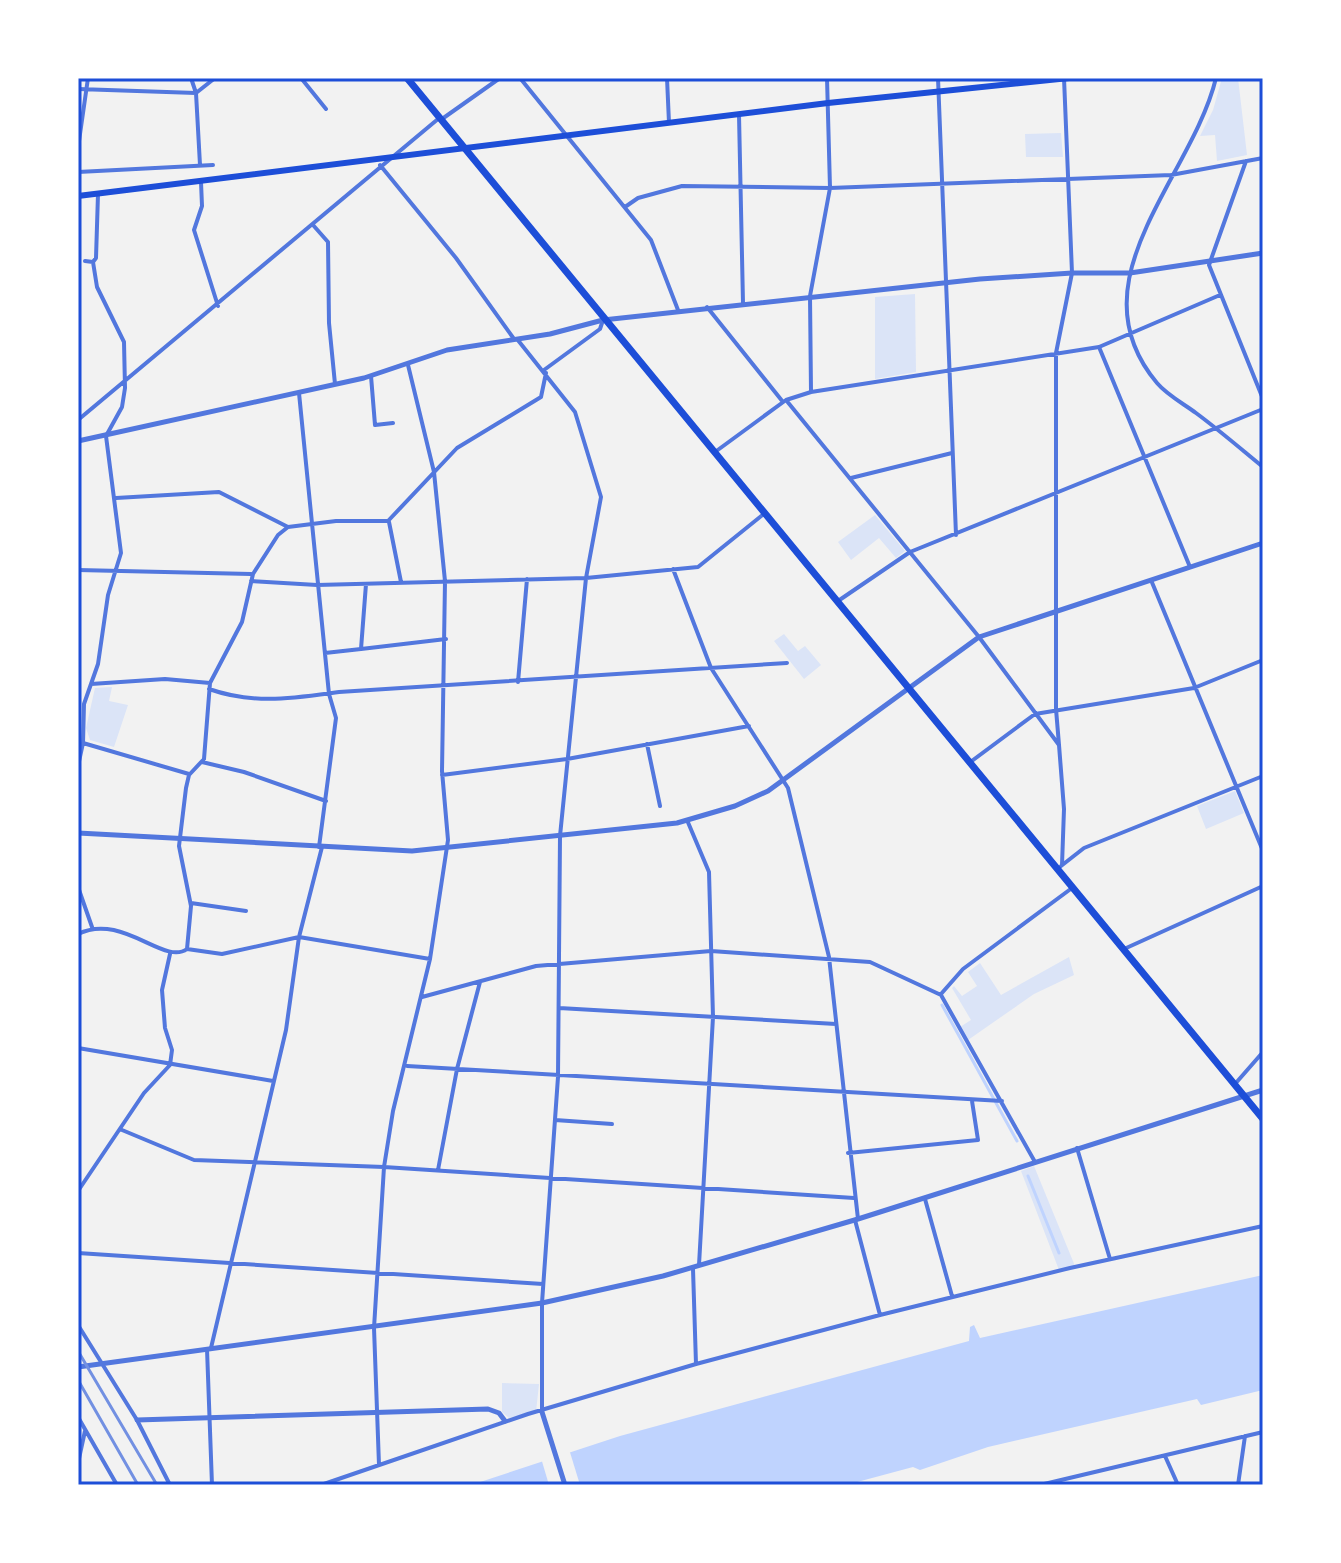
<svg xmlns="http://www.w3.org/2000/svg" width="1341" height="1563" viewBox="0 0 1341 1563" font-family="'Nunito Sans',sans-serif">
  <rect width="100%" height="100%" fill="#f2f2f2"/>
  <path fill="#dbe4f7" d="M1222 78H1238L1247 155 1217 161 1215 135 1200 136 1213 110Z
    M1061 133 1063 157H1026L1025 134Z
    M915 294 916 372 875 379V297Z
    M875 515 905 551 896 558 879 538 851 560 838 542Z
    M784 634 798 651 805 646 821 665 804 679 774 641Z
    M112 687 109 701 128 705 114 747 90 740 86 728 95 688Z
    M1235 791 1244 813 1206 829 1197 806Z
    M1069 957 1074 975 1034 994 968 1040 960 1027 971 1020 952 988 954 986 962 996 977 986 968 972 980 963 1001 995Z
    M1034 1166 1075 1266 1059 1270 1021 1171Z
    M502 1383 539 1384 536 1412 509 1418 502 1412Z"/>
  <path fill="#bfd3fe" d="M1263 1275V1390L1201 1405 1197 1399 988 1447 920 1470 913 1467 846 1485H471L620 1436 969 1341 970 1327 974 1325 980 1338Z"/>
  <path fill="#f2f2f2" d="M569 1449 580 1485H549L541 1458Z"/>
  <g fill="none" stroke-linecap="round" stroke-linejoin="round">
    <path stroke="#bfd3fe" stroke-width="3" d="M942 1005 1017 1141
      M1028 1176 1059 1253"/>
    <path stroke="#5277de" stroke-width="4" d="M191 78 196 93 200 165
      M301 78 326 109
      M520 78 651 240 678 310
      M667 78 669 123
      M938 78 956 535
      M1216 78C1192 178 1071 281 1157 383 1167 395 1184 404 1196 413 1219 430 1241 449 1263 467
      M78 89 196 93 215 78
      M739 115 743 303
      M442 119 500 78
      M78 148 88 78
      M1246 161 1209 265 1263 399
      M380 165 456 258 514 339
      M78 172 213 165
      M201 182 202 206 194 230 218 306
      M625 207 638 198 682 186 830 188 1171 175 1263 158
      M313 225 328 242 329 323 335 384
      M93 262 96 258 98 194
      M707 307 783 402
      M517 339 575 412 601 497 586 578 560 836 558 1077 542 1303V1412
      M1099 347 1190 567
      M544 370 600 329 603 320
      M371 376 375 425 393 423
      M811 392 810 296 830 188 827 78
      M299 393 329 694 336 718 319 847
      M786 400 979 637 1059 745 1064 809 1062 865
      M78 420 438 119
      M715 452 786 400 811 392 1099 347 1220 295
      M851 478 952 453
      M116 498 219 492 288 527
      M389 522 401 582
      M673 569 711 668 788 788 829 957 858 1219
      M78 570 251 574
      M1151 580 1263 851
      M251 581 317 585 586 578 698 567 765 513
      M838 601 910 552 1263 409
      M361 649 446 639
      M325 653 361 649 366 584
      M518 682 527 579
      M91 684 165 679 210 683
      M209 689C254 705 294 698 339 692L787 663
      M83 743 84 704 98 664 108 595 121 553 106 436 122 407 125 388 124 342 97 287 93 262 85 261
      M647 744 660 806
      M1059 745 1056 709V353L1072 273 1064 78
      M202 762 244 772 326 801
      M969 763 1035 714 1194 688 1263 660
      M78 766 83 743 189 774
      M442 775 567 759 749 726
      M687 820 709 872 713 1017 699 1265
      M1061 866 1084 848 1263 776
      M78 887 92 927
      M191 903 246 911
      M78 934C122 912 164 966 187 949L222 954 299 937 430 959
      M187 949 191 906 179 846 186 788 189 775 204 759 210 683 242 622 253 574 278 535 288 527 336 521H388L457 448 541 397 546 373
      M1124 949 1263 886
      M941 994 963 969 1072 888
      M422 997 536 966 711 951 870 962 941 995 1035 1162
      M559 1008 836 1024
      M78 1048 273 1081
      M407 1066 1002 1101
      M1235 1084 1263 1052
      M555 1120 612 1124
      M122 1130 194 1160 384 1167 854 1198
      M1077 1148 1110 1259
      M848 1153 978 1140 972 1101
      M438 1170 457 1069 480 982
      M78 1191 144 1093 170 1065 172 1050 165 1028 162 990 170 954
      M925 1199 952 1296
      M78 1253 543 1284
      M693 1269 696 1364
      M880 1315 1070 1268 1263 1226
      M78 1325 137 1420 170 1485
      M211 1348 286 1030 299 937 322 847
      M207 1349 212 1485
      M78 1417 117 1485
      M1165 1456 1178 1485
      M78 1463 85 1431
      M379 1465 374 1328 384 1167 393 1111 430 959 448 840 442 771 445 581 434 472 408 365
      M321 1485 528 1414 696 1364 880 1315 855 1220
      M1040 1485 1263 1432
      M1238 1485 1245 1436"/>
    <path stroke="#5277de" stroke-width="5" d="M78 441 364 378 447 350 550 334 603 320 980 279 1072 273H1130L1263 253
      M78 833 412 851 677 823 735 806 768 791 979 637 1263 543
      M78 1367 542 1303 663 1276 858 1219 1263 1090
      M542 1412 565 1485
      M137 1420 488 1409 499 1413 505 1421"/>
    <path stroke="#1d4ed8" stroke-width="6" d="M78 196 828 103 1069 78"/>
    <path stroke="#1d4ed8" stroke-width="7" d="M407 78 1263 1119"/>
    <path stroke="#7290e2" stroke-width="3" d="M78 1351 157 1485
      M78 1380 138 1485"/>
  </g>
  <rect width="1341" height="1563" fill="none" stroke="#ffffff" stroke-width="160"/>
  <rect x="80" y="80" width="1181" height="1403" fill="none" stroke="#1d4ed8" stroke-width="3"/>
</svg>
